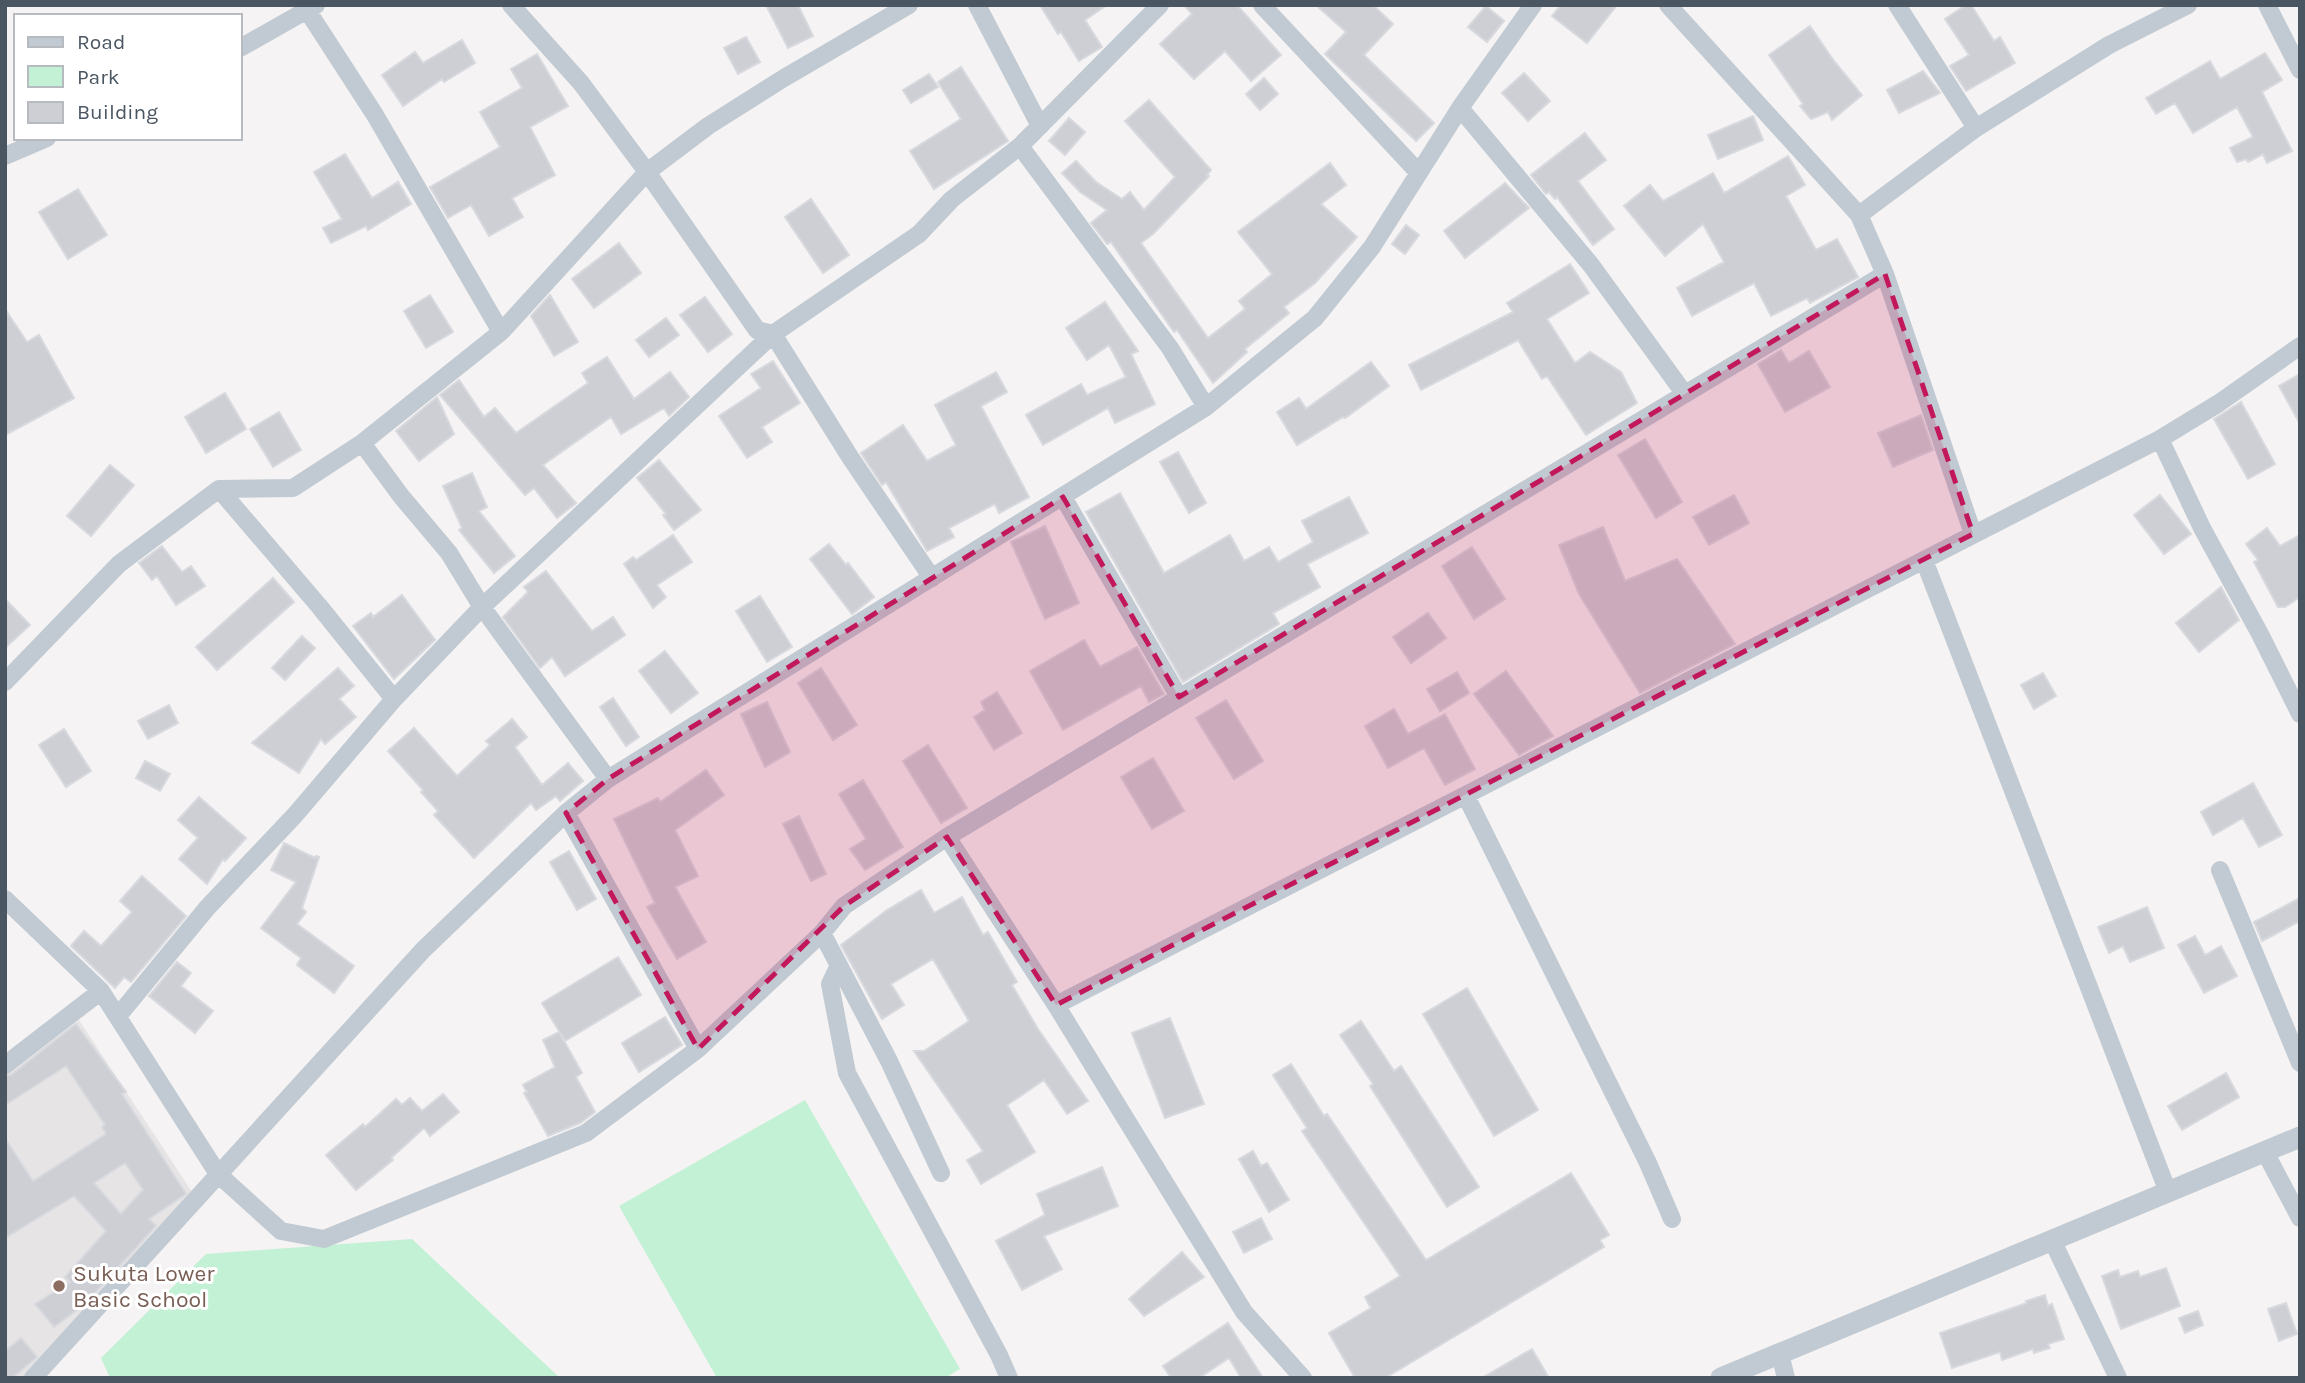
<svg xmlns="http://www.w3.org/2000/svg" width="2305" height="1383" viewBox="0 0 2305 1383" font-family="Karla,sans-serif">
  <rect width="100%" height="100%" fill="#f5f3f3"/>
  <path fill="#e6e4e5" d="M79 1020 194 1195 32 1378H5V1076Z"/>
  <path fill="#c3f1d5" d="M805 1100 960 1369 945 1378H717L619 1206Z
    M412 1239 560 1378H110L101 1358 206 1254Z"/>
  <path fill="#cdcfd5" stroke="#d7d9de" stroke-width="2" fill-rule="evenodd" d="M766 5H798L813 36 788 48Z
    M1040 5H1107L1085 20 1102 47 1079 61 1061 32 1058 34Z
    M1184 5H1237L1281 55 1251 81 1225 51 1194 79 1160 44 1192 14Z
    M1316 5H1373L1393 24 1364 55 1434 123 1416 141 1325 54 1346 32Z
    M1561 5H1617L1587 43 1552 16Z
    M1966 5H1971L1994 41 2000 37 2015 63 1966 91 1950 66 1969 55 1945 19Z
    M1486 6 1504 21 1487 42 1468 27Z
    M1810 26 1834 61 1862 95 1832 120 1828 112 1811 119 1800 106 1803 104 1769 55Z
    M746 37 760 62 738 74 724 48Z
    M462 40 475 63 444 82 442 79 403 106 382 75 415 52 423 63Z
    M2265 53 2282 80 2262 92 2292 151 2267 163 2263 154 2248 162 2246 159 2237 162 2230 148 2253 137 2237 107 2193 133 2175 103 2156 114 2146 98 2210 61 2220 79Z
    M537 54 568 106 530 127 555 175 512 198 523 217 489 236 471 205 448 218 430 187 500 147 480 112 522 88 511 69Z
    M961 67 1008 141 934 189 910 151 961 119 938 82Z
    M1923 71 1940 93 1899 113 1887 90Z
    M1524 73 1550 101 1528 121 1502 93Z
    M929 74 938 87 911 103 903 90Z
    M1264 78 1278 94 1260 110 1246 94Z
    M1149 100 1211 170 1207 175 1209 176 1153 234 1141 243 1208 338 1245 309 1239 301 1272 274 1238 232 1330 163 1346 185 1321 204 1357 237 1315 283 1284 307 1289 313 1245 349 1247 352 1213 383 1177 330 1174 332 1111 242 1107 244 1091 223 1107 210 1080 192 1062 173 1076 161 1096 182 1122 199 1130 192 1144 210 1175 177 1125 121Z
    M1753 116 1763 140 1718 159 1708 135Z
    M1069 118 1085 132 1065 155 1049 141Z
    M1585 133 1606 160 1578 181 1614 229 1593 245 1557 197 1555 199 1549 192 1546 194 1531 175Z
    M345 154 372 198 398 182 411 204 368 230 366 226 331 243 323 228 342 219 314 172Z
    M1788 156 1805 185 1786 196 1816 250 1837 239 1858 277 1810 303 1807 298 1771 316 1754 283 1692 316 1677 288 1724 262 1703 224 1665 256 1624 206 1650 185 1663 201 1713 173 1724 193Z
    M1505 183 1529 208 1465 258 1444 231Z
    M78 189 107 235 68 259 39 212Z
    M811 199 849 255 823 273 785 217Z
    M1406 225 1419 235 1405 254 1392 244Z
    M619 243 641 273 594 308 572 279Z
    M1570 264 1589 293 1547 319 1575 363 1590 352 1621 372 1637 403 1586 435 1547 376 1542 379 1518 340 1421 390 1409 365 1513 312 1507 303Z
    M430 295 453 332 426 348 404 311Z
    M550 295 578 342 554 356 531 316Z
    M705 297 732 334 708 352 680 315Z
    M1105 302 1138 351 1131 354 1155 404 1115 423 1108 408 1043 445 1026 415 1081 384 1087 395 1126 377 1109 345 1087 360 1066 328Z
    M5 309 27 342 39 335 74 398 5 435Z
    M666 318 679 335 649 357 636 340Z
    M1781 350 1789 363 1809 351 1830 387 1785 412 1758 364Z
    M607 357 634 399 670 372 689 397 669 416 664 408 621 434 611 417 543 465 576 503 557 518 534 488 525 495 440 395 459 380 484 417 495 408 516 433 588 383 582 373Z
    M773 361 800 403 762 427 772 442 747 458 719 416 761 388 751 374Z
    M1371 362 1389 386 1345 418 1343 417 1297 445 1277 412 1299 398 1306 409Z
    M996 372 1007 392 981 406 1029 497 999 513 995 504 949 528 954 537 927 551 886 482 882 485 861 453 903 425 927 461 956 445 935 405Z
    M2300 374V424L2279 386Z
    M225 393 246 429 206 453 185 417Z
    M437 397 454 434 419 461 396 431Z
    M2241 402 2275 464 2248 479 2214 419Z
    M279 412 301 450 273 467 250 429Z
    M1921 415 1933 450 1893 467 1878 433Z
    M1645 439 1682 502 1656 518 1618 455Z
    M1178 452 1206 503 1189 513 1160 462Z
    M659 460 701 510 674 530 663 515 666 514 637 478Z
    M110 465 134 485 91 536 67 516Z
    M472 473 487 507 479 511 515 556 494 573 459 530 462 528 443 486Z
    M1120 493 1164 573 1230 535 1244 561 1269 547 1278 562 1313 542 1302 521 1349 497 1368 533 1307 564 1320 587 1273 613 1279 624 1183 682 1086 512Z
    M1734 495 1749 523 1709 545 1693 517Z
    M2160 495 2191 534 2164 554 2134 515Z
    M1045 526 1079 603 1045 619 1011 542Z
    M1603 527 1625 581 1677 559 1735 644 1640 693 1579 594 1559 545Z
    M2267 528 2280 546 2300 535V597L2285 607H2278L2254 562 2258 560 2246 544Z
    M673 535 692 562 657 585 666 597 653 608 624 564 633 557 636 560Z
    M829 544 846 565 848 563 874 597 852 614 810 559Z
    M162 546 182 572 191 566 205 586 176 605 157 576 152 580 139 563Z
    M1472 547 1505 599 1474 619 1442 566Z
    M546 571 592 631 613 617 625 635 565 676 552 657 540 668 503 617 528 592 524 587Z
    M273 578 294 602 217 670 196 647Z
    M2221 587 2239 620 2199 652 2176 623Z
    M402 595 435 640 394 679 353 626 371 613 373 617Z
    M760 596 792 647 767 662 736 611Z
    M5 599 30 625 5 648Z
    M1428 613 1446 638 1411 663 1393 637Z
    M302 636 315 648 285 680 272 668Z
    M1084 640 1100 667 1137 647 1164 694 1149 702 1141 686 1063 730 1030 671Z
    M665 651 698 693 671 713 639 671Z
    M338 668 354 686 339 699 356 717 325 744 321 739 299 773 252 743Z
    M821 668 857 725 833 740 798 683Z
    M1506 671 1553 736 1519 755 1474 694Z
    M1457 672 1469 693 1440 711 1427 689Z
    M2043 673 2056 696 2034 709 2021 685Z
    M997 692 1022 733 994 750 974 717 985 710 981 702Z
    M613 698 639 737 626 746 600 707Z
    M1226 700 1263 761 1234 779 1196 718Z
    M767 702 790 752 765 767 741 714Z
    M169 705 178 723 148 739 138 721Z
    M1394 709 1408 734 1445 714 1475 769 1445 785 1424 748 1388 768 1365 726Z
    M512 719 527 737 515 747 542 785 568 763 583 781 560 801 556 796 536 810 531 803 474 858 434 815 438 811 421 792 423 790 388 751 414 728 457 776 490 745 486 741Z
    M64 729 91 771 66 787 39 745Z
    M928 745 967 808 941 823 903 761Z
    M1153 758 1184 811 1152 829 1121 777Z
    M145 761 170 774 160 791 136 778Z
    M706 770 724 795 675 830 698 876 675 887 706 942 677 959 647 907 655 903 614 819 658 798 660 802Z
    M863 780 903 847 865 870 850 849 866 839 839 794Z
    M2253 783 2282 835 2259 847 2243 818 2213 835 2201 812Z
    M199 797 246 838 225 861 223 859 207 884 179 859 198 838 178 820Z
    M799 816 826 874 811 881 783 824Z
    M284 843 315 858 316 856 319 857 302 908 306 912 297 924 354 966 334 993 297 965 301 958 261 928 296 882 271 870Z
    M569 851 596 899 577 910 550 862Z
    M142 876 186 916 131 982 124 977 115 988 71 946 84 931 101 946 132 912 120 901Z
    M921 890 934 913 962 897 983 935 988 932 1017 982 1012 985 1038 1029 1088 1101 1067 1114 1044 1080 1007 1105 1035 1152 981 1184 967 1160 983 1151 914 1051H924L969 1021 933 959 891 984 904 1005 882 1019 841 945 887 910Z
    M2300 898V921L2262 941 2254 922Z
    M2147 907 2164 948 2130 962 2123 946 2109 953 2098 927Z
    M2195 936 2205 955 2221 946 2237 976 2204 993 2178 945Z
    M618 957 641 995 565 1041 542 1003Z
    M177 962 191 973 181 986 213 1011 195 1033 149 996Z
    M1467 988 1538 1110 1494 1136 1423 1014Z
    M665 1017 682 1045 639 1072 622 1043Z
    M1170 1018 1204 1104 1165 1118 1132 1033Z
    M1361 1021 1394 1071 1401 1066 1479 1187 1447 1207 1370 1086 1373 1084 1340 1035Z
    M76 1024 126 1092 122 1094 186 1194 149 1219 156 1226 84 1305 54 1327 35 1304 70 1282 65 1277 106 1231 74 1196 5 1238V1138L33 1181 106 1134 102 1127 105 1125 66 1066 5 1105V1076L12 1074ZM125 1163 143 1190 121 1214 94 1183Z
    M559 1032 582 1073 576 1077 595 1112 580 1123 548 1136 524 1093 527 1092 523 1085 555 1067 543 1040Z
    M1291 1064 1324 1116 1327 1114 1426 1260 1571 1173 1609 1235 1600 1240 1604 1247 1385 1378H1355L1329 1333 1371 1308 1365 1297 1400 1276 1302 1131 1307 1128 1273 1075Z
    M2226 1073 2239 1097 2182 1130 2168 1106Z
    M443 1094 459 1112 430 1136 424 1128 391 1158 393 1160 356 1190 326 1155 363 1124 365 1127 396 1099 402 1105 410 1098 422 1111Z
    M1253 1151 1261 1166 1267 1163 1289 1200 1269 1212 1239 1159Z
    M1102 1167 1118 1206 1044 1236 1062 1269 1022 1290 996 1241 1045 1215 1037 1194Z
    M1261 1218 1272 1239 1244 1253 1233 1232Z
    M1182 1252 1204 1277 1144 1316 1129 1299Z
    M2166 1268 2180 1306 2121 1329 2102 1276 2118 1270 2120 1277 2138 1271 2140 1277Z
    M2045 1295 2048 1306 2052 1304 2064 1339 2048 1344 2050 1348 2034 1353 2033 1349 2002 1360 2000 1352 1952 1368 1940 1333 2027 1303 2026 1301Z
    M2286 1303 2297 1334 2279 1341 2268 1309Z
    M2198 1311 2203 1325 2185 1333 2179 1318Z
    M1228 1323 1263 1378H1241L1229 1358 1199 1378H1171L1163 1366Z
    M21 1338 37 1357 12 1378H5V1351Z
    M1532 1349 1549 1378H1482Z"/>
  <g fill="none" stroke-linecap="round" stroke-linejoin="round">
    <path stroke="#c1cad2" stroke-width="18" d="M511 5 581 83 647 172 757 330 773 334 850 457 932 578
      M977 5 1040 126
      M1262 5 1419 173
      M1668 5 1859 215 1885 274 1973 534
      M1897 5 1976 128
      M2267 5 2300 70
      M307 10 375 115 501 332
      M240 48 316 5
      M1460 108 1591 265 1684 393
      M1020 146 1170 348 1206 407
      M5 156 47 138
      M1859 215 1976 128 2109 45 2188 5
      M2160 439 2202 528 2260 634 2300 714
      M362 443 401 496 449 553 482 607 608 779
      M219 489 319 606 394 699
      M1063 497 1179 697
      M1924 560 2168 1192
      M5 682 119 564 219 489 293 488 362 443 501 332 647 172 708 126 784 78 909 5
      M1466 796 1648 1163 1672 1219
      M566 813 698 1049
      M947 837 1056 1005 1244 1312 1303 1378
      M2220 870 2300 1063
      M5 899 101 991 218 1174 281 1231 324 1239 586 1133 698 1049 822 933 844 906 947 837 1885 274
      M822 933 889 1061 941 1173
      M839 965 830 984 847 1073 999 1355 1009 1378
      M1056 1005 2160 439 2219 403 2300 346
      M118 1016 207 908 295 815 394 699 482 607 773 334 919 234 952 199 1020 146 1160 5
      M5 1065 101 991
      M2265 1152 2300 1218
      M2052 1240 2118 1378
      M1780 1354 1786 1378
      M33 1378 423 950 566 813 608 779 1206 407 1315 318 1372 247 1460 108 1533 5"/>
    <path stroke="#c1cad2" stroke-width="21" d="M1721 1378 2300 1137"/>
  </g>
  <path fill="#c2185b" fill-opacity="0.2" stroke="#c2185b" stroke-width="5" stroke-dasharray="14 9" stroke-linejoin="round" d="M1885 274 1973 534 1056 1005 947 837 844 906 698 1049 566 813 608 779 1063 497 1179 697Z"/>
  <circle fill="#8d6e63" stroke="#fff" stroke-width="2.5" cx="59" cy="1286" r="7"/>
  <g text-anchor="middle" stroke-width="6" stroke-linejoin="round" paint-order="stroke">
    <g font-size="23" fill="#785e54" stroke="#fff" text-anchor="start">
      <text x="73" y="1281">Sukuta Lower<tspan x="73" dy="26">Basic School</tspan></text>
    </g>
  </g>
  <rect width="2305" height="1383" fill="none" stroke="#4a5661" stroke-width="14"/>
  <rect x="14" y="14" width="228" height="126" fill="#ffffff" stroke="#b7bbc0" stroke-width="2"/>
  <rect x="28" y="37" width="35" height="10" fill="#c1cad2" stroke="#b7bbc0" stroke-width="2"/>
  <text x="77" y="49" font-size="21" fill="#4a5661">Road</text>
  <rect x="28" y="66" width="35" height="21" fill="#c3f1d5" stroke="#b7bbc0" stroke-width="2"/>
  <text x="77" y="84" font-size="21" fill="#4a5661">Park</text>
  <rect x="28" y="102" width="35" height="21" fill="#cdcfd5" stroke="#b7bbc0" stroke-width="2"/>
  <text x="77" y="119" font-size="21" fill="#4a5661">Building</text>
</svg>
